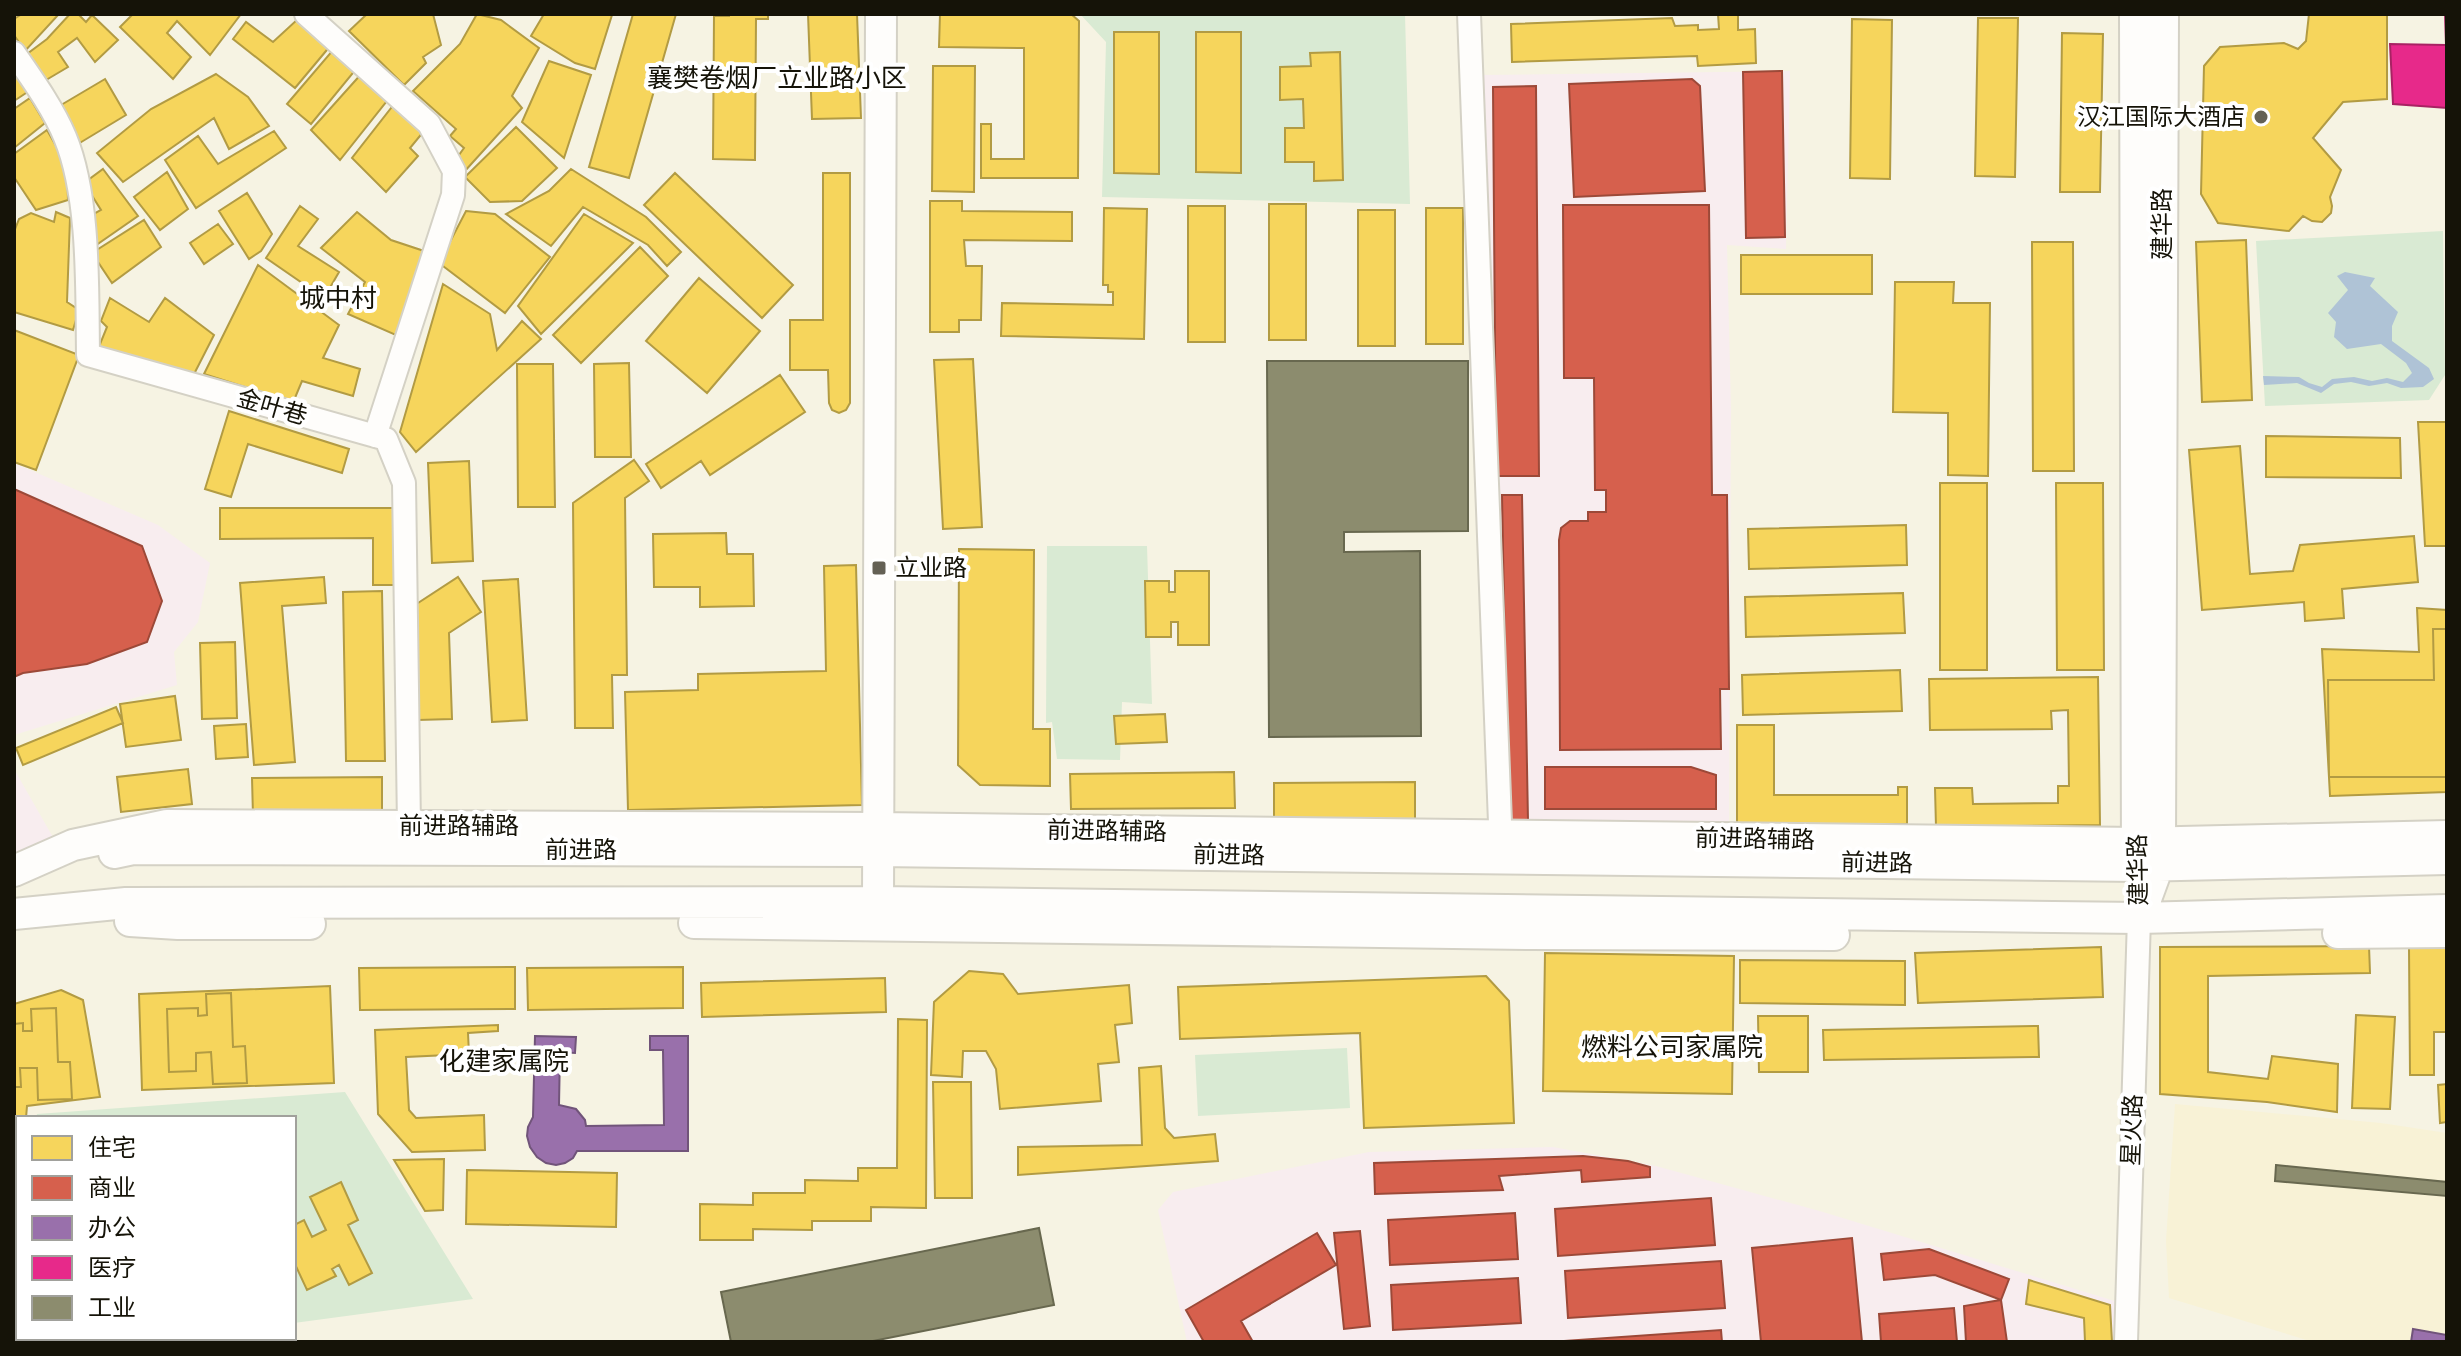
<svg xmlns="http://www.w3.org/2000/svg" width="2461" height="1356" viewBox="0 0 2461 1356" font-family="'Zilla Slab','Noto Sans SC',serif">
  <rect width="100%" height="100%" fill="#f6f3e3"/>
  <path fill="#f8edef" d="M1790 71 1786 249 1727 245 1731 409 1729 827H1509L1481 75Z
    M14 463 158 525 210 563 198 622 174 652 177 685 14 735Z
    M14 769 54 839 14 853Z
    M1553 1147 1656 1166 1823 1212 2118 1302V1342H1187L1158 1210 1173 1192 1369 1152Z"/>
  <path fill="#f8f2d6" d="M2175 1104 2381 1123 2447 1133V1342H2313L2169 1298 2166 1241Z"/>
  <path fill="#d9ead3" d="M1080 14H1405L1410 204 1102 197 1106 42Z
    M2443 231 2445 375 2429 400 2265 406 2256 241Z
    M1047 546H1147L1152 704 1122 702 1120 760 1057 759 1052 722 1046 723Z
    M1347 1048 1350 1108 1198 1116 1195 1055Z
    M345 1092 473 1299 294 1323V1118H36L37 1114Z"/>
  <path fill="#afc3d6" d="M2345 272 2375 278 2370 286 2398 312 2392 326V341L2429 368 2434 379 2423 387 2401 388 2387 383 2369 386 2351 382 2334 384 2321 393 2297 383 2264 385 2263 376 2299 377 2309 383 2322 387 2332 379 2354 377 2372 381 2387 378 2403 382 2412 373 2406 363 2381 344 2347 349 2334 337 2336 322 2328 313 2348 290 2337 276Z"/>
  <path fill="#f6d55c" stroke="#b29b43" stroke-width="2" d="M22 14H59L25 51 14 35V19Z
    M70 14H78L86 22 92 15 118 40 95 62 77 38 58 52 68 67 41 83 23 57 47 39Z
    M133 14H241L210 55 177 21 167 33 191 57 173 79 120 27Z
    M367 14H433L441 45 423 57 426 63 404 85 349 31Z
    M477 14 501 20 539 48 512 96 522 108 464 172 454 162 464 148 450 136 456 129 413 91 460 44Z
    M544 14 612 15 595 69 575 63 531 36Z
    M633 14H676L629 178 589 167Z
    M729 14H768V19H756L755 160 713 159 714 16H729Z
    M808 14H857L861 118 812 119Z
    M940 14H1071L1079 21 1078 178H981V124H991V159H1024V48L939 47Z
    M1718 14H1738V30L1755 29 1756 63 1698 66 1697 56 1512 62 1511 24 1672 18 1675 26 1698 25V30L1719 29Z
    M2309 14H2387V99L2343 102 2313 138 2341 170 2330 197 2332 206 2331 213 2322 222 2312 221 2303 216 2289 231 2218 223 2201 194 2204 66 2220 47 2284 43 2298 49 2306 41Z
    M299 18 331 45 295 88 233 39 246 22 273 42Z
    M1978 18H2018L2015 177 1975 176Z
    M1852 19 1892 20 1890 179 1850 178Z
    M1114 32H1159V174L1114 173Z
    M1196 32H1241V173L1196 172Z
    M2062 33 2103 34 2100 192H2060Z
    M333 50 357 68 311 124 287 104Z
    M1340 52 1343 180 1314 181V162H1285V128H1304L1303 99 1280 100V67L1311 66 1310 53Z
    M549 61 591 75 564 158 522 122Z
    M933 66H975L974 192 932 191Z
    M14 68 29 91 14 101Z
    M363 72 390 97 340 160 311 130Z
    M216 74 248 97 269 126 229 149 214 118 123 182 97 153 151 109Z
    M105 79 126 115 78 144 56 108Z
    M30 98 45 123 14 148V109Z
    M395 103 424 131 410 148 418 156 386 192 352 158Z
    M516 127 557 168 522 201 490 202 465 177Z
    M47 130 67 165 68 200 36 210 14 177V154Z
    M274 131 286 148 196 208 165 160 198 136 218 164Z
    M103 169 138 216 92 248 88 217 101 210 84 183Z
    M571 169 646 217 681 252 667 266 648 245 583 207 551 246 506 214 549 191Z
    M167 172 188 209 160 230 134 197Z
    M675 173 793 285 762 318 644 205Z
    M823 173H850V403L846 410 839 413 832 410 829 403 828 370H790V320H823Z
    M247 193 272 234 261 251 249 259 219 211Z
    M930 201H962V211L1072 212V241L964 240 966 266H982L981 320H959V332H930Z
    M1269 204H1306V340H1269Z
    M300 206 318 219 298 246 339 272 324 298 266 258Z
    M1188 206H1225V342H1188Z
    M1104 208 1147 209 1144 339 1001 336 1002 303 1113 305V292H1108V285H1103Z
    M1426 208H1463V344H1426Z
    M1358 210H1395V346H1358Z
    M466 211 495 214 550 257 505 313 439 263Z
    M56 212 70 218 67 302 79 310 73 330 14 312V232L19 219 31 213 54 222Z
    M357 212 391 240 424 251 398 336 348 314 365 282 321 248Z
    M584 214 633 243 541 334 518 306Z
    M144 220 161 247 112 283 92 253Z
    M218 224 233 244 204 264 190 243Z
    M2246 240 2252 400 2202 402 2196 242Z
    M2032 242H2073L2074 471H2033Z
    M640 247 668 276 581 363 553 335Z
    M1741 255H1872V294H1741Z
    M258 265 339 325 323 358 360 369 353 396 302 381 292 405 248 388 204 374Z
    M699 278 760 331 707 393 646 341Z
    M1895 282H1954L1953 303H1990L1988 476 1948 475V413L1893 412Z
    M443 284 490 314 497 350 522 321 541 339 416 452 400 432Z
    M110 298 149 322 165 298 214 335 192 378 98 349 107 327 101 321Z
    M14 330 79 355 36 470 14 462Z
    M973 359 982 527 943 529 934 360Z
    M629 363 631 457H595L594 364Z
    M517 364H553L555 507H518Z
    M780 375 805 412 710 475 701 461 661 488 646 464Z
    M229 411 349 449 342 473 248 444 231 497 205 489Z
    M2418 422H2447V546H2425Z
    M2266 436 2400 438 2401 478 2266 477Z
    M2240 446 2250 574 2293 571 2300 545 2414 536 2418 582 2342 589 2344 618 2305 621 2304 602 2202 610 2189 450Z
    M634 460 649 481 625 498 627 675H612L613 728H575L573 503Z
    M469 461 473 561 432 563 428 463Z
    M1940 483H1987V670H1940Z
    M2056 483H2103L2104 670H2057Z
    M220 508H396L397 585H373V538L220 539Z
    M1906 525 1907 565 1749 569 1748 529Z
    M726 533 727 554H753L754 606 700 607V587H654L653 534Z
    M959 549 1034 550 1033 729H1050V786L980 785 958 765Z
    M856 565 862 805 628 810 625 692 698 690V674L826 671 824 566Z
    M1175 571H1209V645H1178V622H1171V637H1146L1145 581H1169V592H1175Z
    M324 577 326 603 282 606 295 762 254 765 240 583Z
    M458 577 481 612 449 633 452 719 418 720 415 605Z
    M518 579 527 720 492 722 483 581Z
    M382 591 385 761H346L343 592Z
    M1903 593 1905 633 1746 637 1745 597Z
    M2417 608 2447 610V792L2330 796 2322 649 2419 652Z
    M2433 629H2447V777H2329L2328 680H2434Z
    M235 642 237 718 202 719 200 643Z
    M1900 670 1902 711 1743 715 1742 675Z
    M2098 677 2100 825 1936 827 1935 788H1972L1973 804 2058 803V786H2069L2068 710 2051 711 2052 729 1930 730 1929 679Z
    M175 696 181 740 126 747 120 704Z
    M116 707 123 723 23 765 16 748Z
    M1165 714 1167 742 1116 744 1114 716Z
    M246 724 248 757 216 759 214 726Z
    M1737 725H1774V795H1898V787H1907V824H1737Z
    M188 769 192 804 121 812 117 777Z
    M1234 772 1235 808 1071 809 1070 774Z
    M382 777V814L253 816 252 778Z
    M1415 782V819H1274V783Z
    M2369 946 2370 973 2208 976V1072L2268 1079 2272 1056 2338 1064 2337 1112 2267 1102 2160 1094V947Z
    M2101 947 2103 997 1918 1003 1915 953Z
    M2409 948H2447V1032H2434V1075H2410Z
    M1545 953 1734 956 1732 1094 1543 1091Z
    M1740 960 1905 961V1005L1740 1003Z
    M515 967V1009L360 1010 359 968Z
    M683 967V1008L528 1010 527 968Z
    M969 971 1003 974 1018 994 1129 985 1132 1023 1115 1025 1119 1062 1098 1064 1101 1101 1000 1109 996 1069 986 1051H963L962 1077 931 1075 934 1002Z
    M1486 976 1509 1001 1514 1123 1364 1128 1360 1033 1180 1039 1178 987Z
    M885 978 886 1012 702 1017 701 983Z
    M330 986 334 1083 142 1090 139 994Z
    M61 990 83 1000 100 1097 27 1106 26 1118H18V1332L14 1326V1004Z
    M231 993 233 1047 245 1046 247 1083 213 1084 211 1052 196 1053V1071L169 1072 167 1009 198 1008V1016L207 1015 206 994Z
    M56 1008 58 1062H70L72 1099 38 1100 37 1068H20L21 1087H14V1024L23 1023V1031H32L31 1009Z
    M2356 1015 2395 1017 2390 1109 2352 1108Z
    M1758 1016H1808V1072H1759Z
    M898 1019 927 1020 926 1208 871 1207V1221H812V1230L753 1229V1240H700V1204L753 1205V1193H805V1180L858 1181V1168H897Z
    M498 1025V1031L468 1033 469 1054 406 1057 409 1110 416 1118 484 1115 485 1150 412 1152 378 1114 375 1030Z
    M2038 1026 2039 1057 1824 1060 1823 1030Z
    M1161 1066 1165 1128 1174 1138 1215 1134 1218 1161 1018 1175V1147L1142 1145 1139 1068Z
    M933 1082H971L972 1198H935Z
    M2447 1084V1122L2440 1123 2438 1085Z
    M444 1159 443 1210 425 1211 394 1160Z
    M467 1170 617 1173 616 1227 466 1224Z
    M341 1182 358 1220 348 1225 372 1273 349 1285 339 1265 332 1269 336 1276 307 1290 294 1262V1225L304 1220 312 1237 326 1230 310 1197Z
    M2029 1280 2110 1305 2112 1342H2085L2084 1318 2026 1304Z"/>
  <path fill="#d6604d" stroke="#9c4938" stroke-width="2" d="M1782 71 1785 237 1746 238 1743 72Z
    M1692 79 1700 86 1705 191 1574 197 1569 84Z
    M1536 86 1539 476H1496L1493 87Z
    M1563 205H1709L1712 495H1727L1729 689H1720L1721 749 1560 750 1559 540 1561 528 1570 521H1588V512H1606V490H1595L1594 378H1564Z
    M14 489 142 546 162 601 147 642 87 664 23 673 14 677Z
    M1502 495H1522L1528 821H1508Z
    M1545 767H1691L1716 775V809H1545Z
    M1583 1156 1628 1161 1650 1167V1177L1582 1182 1581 1170 1499 1176 1503 1190 1375 1194 1374 1163Z
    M1711 1198 1715 1245 1558 1256 1555 1209Z
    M1515 1213 1518 1259 1390 1265 1388 1220Z
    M1360 1231 1370 1326 1344 1329 1334 1233Z
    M1317 1233 1336 1265 1241 1321 1253 1342H1204L1186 1310Z
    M1852 1238 1862 1342H1761L1752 1248Z
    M1929 1249 2009 1279 2001 1300 1935 1275 1884 1280 1881 1254Z
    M1721 1261 1725 1308 1568 1318 1565 1271Z
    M1518 1278 1521 1323 1393 1330 1391 1285Z
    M2001 1300 2007 1342H1966L1964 1306Z
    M1954 1308 1957 1342H1881L1879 1314Z
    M1721 1330 1722 1342 1564 1341Z"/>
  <path fill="#9970ab" stroke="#71547a" stroke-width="2" d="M535 1036 576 1037 575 1053 560 1052 559 1105 576 1109 585 1120 586 1126 664 1125 663 1050H650V1036H688V1151H577L573 1158 565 1163 556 1165 546 1163 537 1157 530 1147 527 1136 528 1127 533 1117Z
    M2413 1329 2447 1335V1342H2411Z"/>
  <path fill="#e7298a" stroke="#a82263" stroke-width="2" d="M2445 14H2447V108L2393 104 2390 44 2446 45Z"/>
  <path fill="#8c8c6e" stroke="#68684f" stroke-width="2" d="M1267 361H1468V531L1344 532V552L1420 551 1421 736 1269 737Z
    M2276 1165 2447 1182V1196L2275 1181Z
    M1039 1228 1054 1305 868 1342H731L721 1292Z"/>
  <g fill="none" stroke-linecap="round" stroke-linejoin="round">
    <g stroke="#d4d1c5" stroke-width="26">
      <path id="street" d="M306 14 429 124 454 171 453 195 375 436
        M1469 14 1501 849
        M14 53C32 79 53 108 65 137 90 197 87 290 88 355L386 439 404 483 409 826
        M2126 1342 2139 918"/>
    </g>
    <g stroke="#d4d1c5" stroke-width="34">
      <path id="secondary" d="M2135 14 2137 864
        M114 853 133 849 878 851 2137 866 2447 859
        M14 871 73 845 167 825 878 828 2138 843 2447 836
        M878 902 881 14
        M14 914 126 903 878 902 2139 918 2447 910
        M2139 918 2158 866 2160 843 2163 14
        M130 921 178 924H310
        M694 923 1528 934 1834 935
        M2338 933 2447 932"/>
    </g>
    <use href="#street" stroke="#fefdfb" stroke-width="22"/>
    <use href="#secondary" stroke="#fefdfb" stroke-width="30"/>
  </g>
  <g fill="#646155" stroke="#fff" stroke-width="3">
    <circle cx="2261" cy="117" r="8"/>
    <rect x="871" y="560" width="16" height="16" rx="4"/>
  </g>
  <g text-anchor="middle" stroke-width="8" stroke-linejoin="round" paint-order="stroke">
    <g font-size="24" fill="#151308" stroke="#fff" text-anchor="end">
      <text x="2245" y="125">汉江国际大酒店</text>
      <text x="895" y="576" text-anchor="start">立业路</text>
    </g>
    <g font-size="24" fill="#151308" stroke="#fff">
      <text transform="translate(2162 224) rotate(-90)" y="8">建华路</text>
      <text transform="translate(272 407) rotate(16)" y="8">金叶巷</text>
      <text x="459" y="834">前进路辅路</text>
      <text transform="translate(1107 831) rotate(1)" y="8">前进路辅路</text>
      <text transform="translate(1755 839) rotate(1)" y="8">前进路辅路</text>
      <text x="581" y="858">前进路</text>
      <text transform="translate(1229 855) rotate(1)" y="8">前进路</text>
      <text transform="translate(1877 863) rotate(1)" y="8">前进路</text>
      <text transform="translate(2138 870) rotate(-91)" y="8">建华路</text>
      <text transform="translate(2132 1130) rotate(-88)" y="8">星火路</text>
    </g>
    <g font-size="26" fill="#151308" stroke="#fff">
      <text x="777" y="87">襄樊卷烟厂立业路小区</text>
      <text x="338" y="307">城中村</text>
      <text x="1672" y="1056">燃料公司家属院</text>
      <text x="504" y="1070">化建家属院</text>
    </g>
  </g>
  <rect width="2461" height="1356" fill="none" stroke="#151308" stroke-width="32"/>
  <rect x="16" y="1116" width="280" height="224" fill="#ffffff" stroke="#a1a19c" stroke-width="2"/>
  <rect x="32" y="1136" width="40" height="24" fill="#f6d55c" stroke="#a1a19c" stroke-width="2"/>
  <text x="88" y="1156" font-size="24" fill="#151308">住宅</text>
  <rect x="32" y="1176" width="40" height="24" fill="#d6604d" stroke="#a1a19c" stroke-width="2"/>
  <text x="88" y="1196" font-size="24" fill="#151308">商业</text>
  <rect x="32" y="1216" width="40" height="24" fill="#9970ab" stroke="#a1a19c" stroke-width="2"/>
  <text x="88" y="1236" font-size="24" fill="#151308">办公</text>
  <rect x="32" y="1256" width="40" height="24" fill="#e7298a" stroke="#a1a19c" stroke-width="2"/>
  <text x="88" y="1276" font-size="24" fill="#151308">医疗</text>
  <rect x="32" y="1296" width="40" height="24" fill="#8c8c6e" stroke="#a1a19c" stroke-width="2"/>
  <text x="88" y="1316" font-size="24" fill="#151308">工业</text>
</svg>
